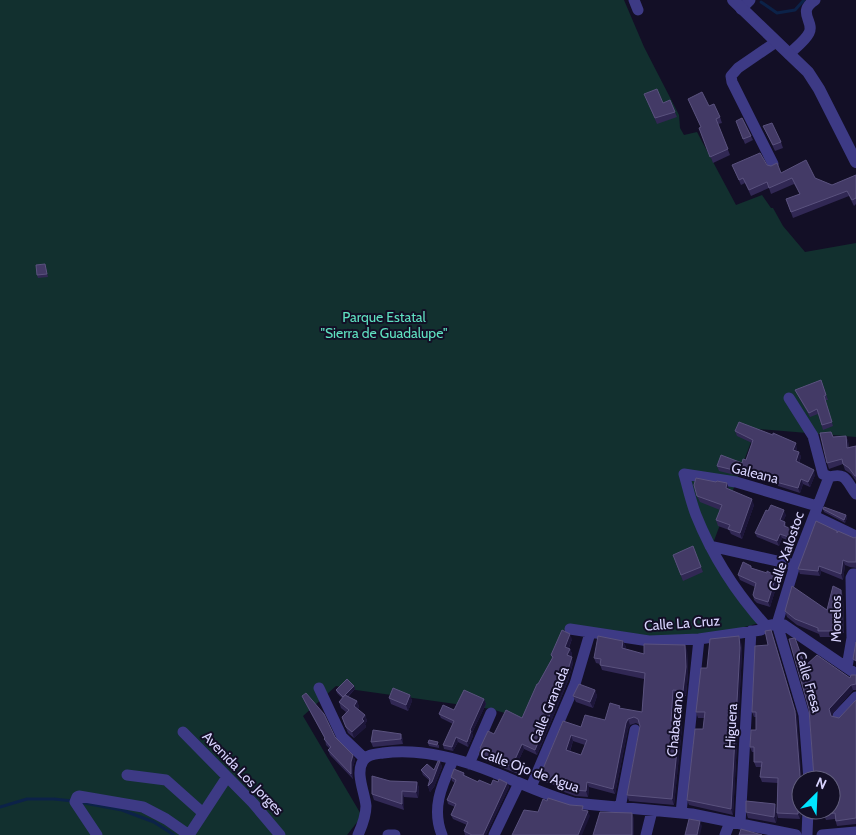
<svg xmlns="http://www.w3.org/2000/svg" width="856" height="835" viewBox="0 0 856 835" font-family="Cabin,sans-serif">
  <rect width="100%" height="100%" fill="#130f26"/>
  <path fill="#12302f" d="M0 0H624L644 47 679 115 680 128 684 135 697 132 736 205 762 195 771 208H773L783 226 805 252 856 243V437L758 429 754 434 709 554 759 623 719 634 647 639 566 627 526 716 523 715 522 718 491 709 356 690 336 686 303 716 362 816 347 835H0Z"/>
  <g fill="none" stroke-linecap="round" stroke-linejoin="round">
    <path stroke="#0c2248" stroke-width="3" d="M761 2 777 13 795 10 804 0
      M79 802 122 810 154 822 174 835
      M0 807 27 799H54L73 801"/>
    <path stroke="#3d3a85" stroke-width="11" d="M634 0 638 10
      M741 9 750 0
      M789 54C795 48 805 41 809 33 815 22 796 12 815 0
      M773 164 732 82 731 76 738 68 776 42
      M789 398 813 436 823 474 829 477
      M829 477C847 472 846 481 856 494
      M814 516 856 536
      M710 546 795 565
      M777 624 804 715 809 780
      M777 624 795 565 829 477
      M766 626C737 594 712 555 696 515 691 502 688 488 684 474L736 482 817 506
      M570 629 649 641 699 639 761 630 766 626 777 624 784 625 856 674
      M847 667 852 638 851 578 853 574H856
      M319 688 342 737 364 758
      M838 716 856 697
      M183 732 253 803 280 835
      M469 764 491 713
      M127 775 166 780 203 813
      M531 787 575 684 590 633
      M620 808 635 730
      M681 813 699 639
      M740 824 751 631
      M97 835 75 802 77 797 79 796 143 807 166 819 189 835
      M189 835 227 777
      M358 835C362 826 366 816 366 806 365 793 355 773 363 761 367 754 376 754 383 753 420 748 461 759 495 773 521 783 547 796 574 803L692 814 796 835
      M388 835H395
      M442 835C431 808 442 785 453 760
      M494 835 519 783
      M646 835 652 811
      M725 835 730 822
      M807 835 808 810
      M822 835 856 832"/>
    <path stroke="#3d3a85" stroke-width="12" d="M733 0 808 72 819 89 856 162"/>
  </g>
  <path fill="#312854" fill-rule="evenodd" d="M644 94 663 103 670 100 677 117 657 124Z
    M688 99 709 106 720 117 722 123 718 124 730 155 713 163 699 128 701 127Z
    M736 121 751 136 753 140 745 144Z
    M763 126 781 142 783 148 775 151Z
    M732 165H767L781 173 815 178 832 185 856 175V204L854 206 849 196 793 218 786 199 800 194 794 184 771 194 769 188 751 196 745 183 741 185Z
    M45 264 48 277 38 278 37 275Z
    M821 380 828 400H825L833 426 823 430 818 414 810 417 797 394 795 390Z
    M735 431 797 448 796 451 799 452 801 457 799 463 815 475 810 487 803 484 800 493 778 486 777 484 753 474 751 479 719 471 717 466 742 463 746 460 752 443 737 436Z
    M846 436 848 441 849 447 856 446V481L851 474 845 470 843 464 829 469 827 463 833 437Z
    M729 489 754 505 742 539 731 534 729 530 718 526 716 520 720 510 700 502 697 496Z
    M823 509 846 515 847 518 845 523 824 512Z
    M768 511 786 515 783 521 785 522 786 527 797 531 798 535 795 543 782 538 779 546 757 537 755 533Z
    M838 532 854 538 856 537V568L850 567 845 565 843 580 821 571 820 576 800 574 798 569Z
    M675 561 701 567 703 572 683 581Z
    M752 568 778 581 770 607 757 603 754 600 753 595 755 587 740 580 738 575Z
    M843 596 844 633 840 632V637H820L819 634 797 625 787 617 785 611 827 610Z
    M773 636 797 716 801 780V810L800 819 778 818 777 814 776 823 748 818 746 812 777 808 778 783 762 782 760 777 761 767H756L754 762V752H752L750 747 756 730V717H754L752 712 768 645Z
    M572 639 569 648 570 649 572 654 571 657 573 663 568 681 537 755 524 749 515 768 518 774 481 759 479 754 481 750 480 748 494 734 522 718 552 658 551 655Z
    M623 641 626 647 625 649 644 654 687 650 688 673 686 696H675L674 721H680L682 727 674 805 629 801 627 795 640 726V725L636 723 630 725 628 729 615 794 589 787 588 797 575 796 556 789 554 785 542 781 540 776 563 721 581 727 605 720 620 706V709L642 712 644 679 602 670 600 664 596 663 594 658ZM573 741 585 745 581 755 570 752Z
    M741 642 742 653 733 815 689 805 687 800 703 729 704 718H698L696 712 707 668Z
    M805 666 850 678 856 675V690H853L831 715V716L839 718 856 700V824L837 826 835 819 826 820 824 815 815 816 813 810H831L814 778 809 709Z
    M354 686 355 689 348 697 357 701 359 707 358 709 365 715 367 721 365 724 366 727 354 738 348 733 344 723 342 717 346 712 341 708 339 702 342 698 337 693 336 690Z
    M595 690 597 696 593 708 576 702 573 696Z
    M410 695 412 701 408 711 391 704 389 698Z
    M302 696 335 737 353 755 355 760 353 767V779L330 755 328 750 330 749 326 745 325 739 304 701Z
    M484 699 486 704 472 733 473 736 468 747 458 742 453 751 444 749 443 745 453 724 441 718 439 714 454 710Z
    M403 739V744L373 747 371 742Z
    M428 743 439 745V748L429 746Z
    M440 761 442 767 434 787 430 792 428 786 430 781 423 775 421 770H434Z
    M464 773 465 776 478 782 491 785 498 782 507 783 509 787 486 835H465L464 831 467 825 453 819 451 815 455 807 448 804 447 800 455 783 452 781 451 777Z
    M390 781 417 782 419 788 418 798 404 797V810L374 800 372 794Z"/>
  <path fill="#1d163a" d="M846 436 848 441 849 453 847 448Z
    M796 443 797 448 795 455 793 450Z
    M799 452 801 457 797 466 796 461Z
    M751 469 753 474 751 479 750 474Z
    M814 470 815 475 810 487 808 482Z
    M801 479 803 484 800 493 798 488Z
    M727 483 729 489 728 494 726 488Z
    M752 499 754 505 742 539 740 533Z
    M784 510 786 515 782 524 780 520Z
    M846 515 847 518 845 523 844 520Z
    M797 531 798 535 795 543 794 539Z
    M780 534 782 538 779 546 777 541Z
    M843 560 845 565 843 580 841 574Z
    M819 566 821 571 820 576 818 571Z
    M776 576 778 581 770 607 768 602Z
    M841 590 843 596 844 633 842 627Z
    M838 626 840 632V637L837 631Z
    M570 634 572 639 567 652 565 647Z
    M739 636 741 642 742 653 733 815 731 809Z
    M773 636 797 716 802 780 800 776Z
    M623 641 626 647 624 654 622 648Z
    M685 645 687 650 688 673 686 696 683 691Z
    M570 649 572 654 569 660 567 655Z
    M572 657 573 663 568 681 537 755 535 750Z
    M851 685 853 690 831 715 829 709Z
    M354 686 355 689 344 700 343 697Z
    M595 690 597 696 593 708 590 702Z
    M673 690 675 696 673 727 671 721Z
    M410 695 412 701 408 711 406 705Z
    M484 699 486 704 472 733 473 736 468 747 467 742 470 730Z
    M357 701 359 707 356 712 354 706Z
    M365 715 367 721 365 724 366 727 354 738 352 732Z
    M628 719 630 725 628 729 615 794 613 789 626 723Z
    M680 721 682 727 674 805 672 799Z
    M401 734 403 739V744L401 739Z
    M571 735 573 741 568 756 566 750Z
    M456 737 458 742 453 751 452 747Z
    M522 744 524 749 515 768 512 766Z
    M353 755 355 760 353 767V779L351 774V762Z
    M440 761 442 767 434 787 430 792 428 786Z
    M417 782 419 788 418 798 416 792Z
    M587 782 589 787 588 797 586 791Z
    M507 783 509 787 486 835H483Z
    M402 791 404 797V810L402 804Z
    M799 801 801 805 800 819 798 814Z
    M775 804 778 810 777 813V814L776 823 774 817Z
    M588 811 590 816 582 835H578Z
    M632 813 634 818V835H632Z
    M700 821 702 826 700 835H697Z"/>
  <path fill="#433a66" stroke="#5a527e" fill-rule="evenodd" d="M657 89 663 103 670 100 675 112 655 118 644 94Z
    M702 92 709 106 714 104 720 117 716 119 728 149 710 157 699 128 701 127 688 99Z
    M742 118 751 136 743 139 736 121Z
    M772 123 781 142 773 145 763 126Z
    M760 153 767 165 771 166 777 163 781 173 806 160 815 178 832 185 856 175V198L852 200 847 191 791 212 786 199 800 194 792 178 769 188 767 182 749 190 743 178 739 180 732 165Z
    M45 264 47 274 37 275 36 265Z
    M821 380 826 395 824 396 832 422 822 425 817 409 809 413 795 390Z
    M739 422 773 435V433L796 443 793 450 799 452 796 461 814 470 808 482 801 479 798 488 776 482V480L751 469 750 474 717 466 721 455 742 463 743 459 746 460 753 440 735 431Z
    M831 432 833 437 846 436 847 448 856 446V476H855L849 468 843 464 842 459 827 463 820 433Z
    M696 478 716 482 717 481 727 483 726 488 752 499 740 533 728 529 730 525 716 520 722 505 697 496 694 485Z
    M771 505 784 510 780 520 785 522 784 526 797 531 794 539 780 534 777 541 755 533 766 510 768 511Z
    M824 507 846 515 844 520 823 509Z
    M816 521 837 531V533L838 531 854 538 856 537V562H848L843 560 841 574 819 566 818 571 798 569Z
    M693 546 701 567 681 575 673 555Z
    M743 562 751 566V568L767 573V571L776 576 768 602 755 598 753 595 756 583 738 575Z
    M792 586 827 610 833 586 841 590 842 627 838 626 837 631H818V628L795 619 785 611Z
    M562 630 570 634 565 647 570 649 567 655 572 657 566 676 535 750 522 744 512 766 516 768 479 754 481 748H480L488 731 494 734 506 710 522 718 537 684H538L553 657 551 655Z
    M771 630 795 711 800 776 803 780H801V800L799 801 798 814 777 813 778 778 760 777 762 762H754V747H750L751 730H756V712H752L755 646 768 645 765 631Z
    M598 636 623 641 622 648 644 654V644L685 645 686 667 683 691 673 690 671 721H680L672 799 627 795 640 726 638 719 634 717 628 719 626 723 613 789 587 782 586 791 573 790 554 784 555 781 540 776 563 721 581 727 585 715 605 720 610 703 620 706 619 708 642 712 645 673 600 665 601 659 594 658ZM571 735 587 740 581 755 566 750Z
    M739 636 740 648 731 809 687 800 695 729H703L705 712H696L701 668H707L710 639Z
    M795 638 805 666 817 655 850 678 851 675H856V684L851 685 829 709 831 716 839 718 856 700V818L836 821 835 813 824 814 823 810H831V780H811L814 778 809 709 789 639Z
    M856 642V661L853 659Z
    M347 679 354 686 343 697 336 690Z
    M579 684 595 690 590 702 573 696Z
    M393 688 410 695 406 705 389 698Z
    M464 690 484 699 470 730 471 731 467 742 456 737 452 747 443 745 454 721 439 714 443 705 454 710Z
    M306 693 324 714 335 737 353 755 351 762V774L328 750 331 747 324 739 325 738 302 696Z
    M345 695 357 701 354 706 365 715 362 719 364 721 352 732 346 727 342 717 349 710 339 702Z
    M373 730 401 734V739L371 742Z
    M429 740 438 742 437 745 428 743Z
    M438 761H440L432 782 428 786 430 779 421 770 427 764 434 770Z
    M454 769 464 773 463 775 478 782 479 780 491 785 493 780 498 782 499 779 507 783 483 835H472L464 831 468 822 451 815 456 804 447 800 456 780 451 777Z
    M372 776 390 781 417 782 416 792 402 791V804L372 794Z
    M548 798 570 805 583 806 582 810 588 811 578 835H512L524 810 538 812 543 799 547 801Z
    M746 801 775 804 774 817 746 812Z
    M600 812 632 813V835H593Z
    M689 819 700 821 697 835H685Z
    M741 829 762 835H739Z"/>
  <g text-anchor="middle" stroke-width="4" stroke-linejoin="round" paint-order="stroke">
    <g font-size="14" fill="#5fe0c0" stroke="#130f26">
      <text x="384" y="322">Parque Estatal<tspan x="384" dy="16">"Sierra de Guadalupe"</tspan></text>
    </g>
    <g font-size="14" fill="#d9d4ff" stroke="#130f26">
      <text transform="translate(755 473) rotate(14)" y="5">Galeana</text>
      <text transform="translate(786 551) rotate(-71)" y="5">Calle Xalostoc</text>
      <text transform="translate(836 619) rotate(-90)" y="5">Morelos</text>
      <text transform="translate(682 623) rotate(-4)" y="5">Calle La Cruz</text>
      <text transform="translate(809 682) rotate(74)" y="5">Calle Fresa</text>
      <text transform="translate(549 705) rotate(-68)" y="5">Calle Granada</text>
      <text transform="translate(675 724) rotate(-84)" y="5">Chabacano</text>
      <text transform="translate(731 726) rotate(-87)" y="5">Higuera</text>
      <text transform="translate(530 770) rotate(20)" y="5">Calle Ojo de Agua</text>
      <text transform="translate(243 773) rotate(46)" y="5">Avenida Los Jorges</text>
    </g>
  </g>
  <g transform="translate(816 795) rotate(24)"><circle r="24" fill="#130f26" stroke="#625e7d"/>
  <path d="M0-4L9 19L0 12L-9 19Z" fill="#00e5ff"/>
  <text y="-8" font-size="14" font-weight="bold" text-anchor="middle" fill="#d9d4ff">N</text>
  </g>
</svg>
